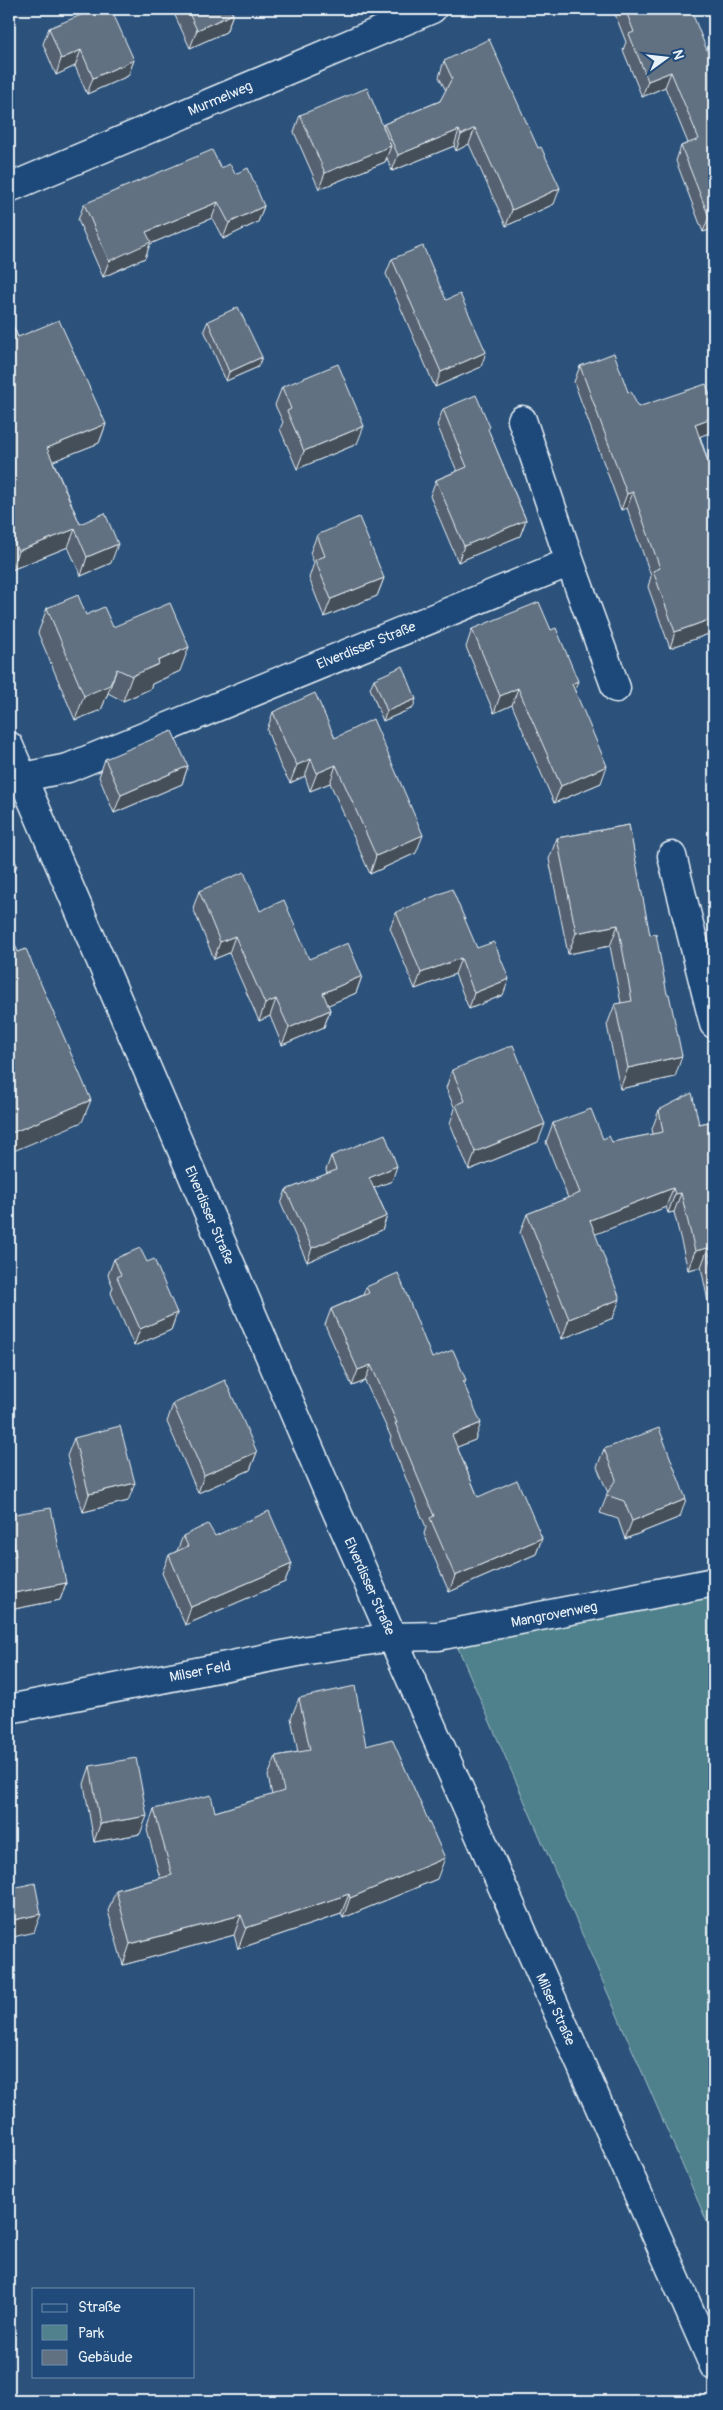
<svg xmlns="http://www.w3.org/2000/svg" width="723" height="2410" viewBox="0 0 723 2410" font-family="Pangolin,sans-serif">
  <rect width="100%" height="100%" fill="#2c527b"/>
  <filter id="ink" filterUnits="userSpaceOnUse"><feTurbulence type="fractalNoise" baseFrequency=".02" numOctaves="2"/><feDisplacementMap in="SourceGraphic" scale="10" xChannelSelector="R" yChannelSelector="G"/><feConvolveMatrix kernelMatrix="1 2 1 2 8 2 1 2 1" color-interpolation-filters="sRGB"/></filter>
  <g filter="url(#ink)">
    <path fill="#50818c" stroke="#9cb9c2" d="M714 1593V2238L455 1641Z"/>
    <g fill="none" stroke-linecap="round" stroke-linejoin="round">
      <g stroke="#e8f1f8" stroke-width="31">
        <path id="minor" d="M9 188 432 9
          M570 562 616 688
          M9 780 68 768 570 562 522 420
          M672 856 714 1024
          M9 1709 308 1650 392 1637 438 1636 714 1582"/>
      </g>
      <g stroke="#e8f1f8" stroke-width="31">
        <path id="tertiary" d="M9 746 325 1485 714 2366"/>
      </g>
      <use href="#minor" stroke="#1f4a7a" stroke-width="28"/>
      <use href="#tertiary" stroke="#1f4a7a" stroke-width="28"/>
    </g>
    <path fill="#54616f" stroke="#e8f1f8" d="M172 9H230L233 14 226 32 190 48Z
      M613 9H695L693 15 714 228 703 232 676 161 681 146 688 143 665 87 642 97 623 50 626 42Z
      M49 28 134 60 128 76 87 94 75 66 56 75 43 44Z
      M444 61 554 204 506 226 469 144 456 151 454 146 392 171 387 158 385 162 319 189 294 132 300 115 383 126 384 124 440 101 446 91 439 77Z
      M221 168 235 174 264 206 258 222 223 239 212 218 150 244 145 258 103 277 78 220 84 204Z
      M392 259 446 300 481 367 435 387 386 274Z
      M9 316 18 337 106 424 99 443 53 461 80 524 111 563 81 576 68 547 11 570 9 565Z
      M208 321 258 367 226 381 204 330Z
      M580 366 628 392 638 407H714V425L712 432 700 436 714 480V632L670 648 648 587 651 576 627 508 621 510 574 382Z
      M282 387 357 444 297 469 280 429 283 422 275 405Z
      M443 409 489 432 526 520 520 536 458 562 430 496 436 480 457 471 437 425Z
      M317 535 384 578 377 596 324 617 309 578 314 563 310 553Z
      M47 608 86 615 113 627 180 671 152 684 150 689 123 701 108 693 101 710 75 720 38 633Z
      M472 629 575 691 601 783 554 803 512 705 494 713 466 647Z
      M374 679 413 708 383 721 370 688Z
      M273 712 335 738 416 853 370 874 330 783 310 791 305 776 290 783 280 765 267 730Z
      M105 759 188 766 182 784 114 813 99 777Z
      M629 825 675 1077 620 1089 607 1025 615 1004 621 1003 610 946 568 954 549 859 557 838Z
      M199 891 260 911 309 959 362 976 356 993 328 1005 330 1010 324 1027 282 1045 270 1016 259 1021 229 953 214 959 193 908Z
      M396 912 477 948 503 995 469 1009 455 974 415 989 390 928Z
      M452 1070 538 1142 469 1170 450 1123 455 1109 446 1088Z
      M659 1110 699 1124 714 1121V1331L701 1267 688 1270 674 1212 668 1213 666 1207 595 1234 613 1318 562 1339 520 1233 527 1214 568 1198 546 1142 553 1123 612 1142 653 1134 652 1129Z
      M331 1156 392 1181 374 1188 387 1216 382 1230 307 1262 281 1204 286 1190 327 1174 326 1170Z
      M114 1259 147 1262 177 1313 171 1330 134 1346 111 1293 113 1287 108 1275Z
      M366 1287 432 1358 466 1380 464 1385 475 1440 457 1447 478 1497 542 1538 536 1554 449 1592 424 1534 426 1527 390 1440 391 1437 365 1381 352 1386 325 1325 331 1309 363 1295Z
      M173 1404 257 1452 250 1470 198 1493 167 1422Z
      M74 1438 128 1501 83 1512 67 1456Z
      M604 1449 680 1517 625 1539 618 1519 600 1513 608 1493 597 1467Z
      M9 1515 66 1583 60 1600 9 1610Z
      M183 1536H215L292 1564 285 1582 185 1625 162 1573 169 1555 177 1551Z
      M299 1698 366 1746 437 1879 343 1918 341 1914 238 1949 234 1935 123 1965 108 1911 116 1890 160 1878 147 1830 154 1809 215 1812 272 1795 268 1776 276 1756 298 1752 291 1718Z
      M90 1766 140 1834 94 1842 84 1784Z"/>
    <path fill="#454f5a" stroke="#e8f1f8" d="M693 9H695L690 23 691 10Z
      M233 14 226 32 190 48 197 30Z
      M81 50 75 66 56 75 61 59Z
      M134 60 128 76 87 94 93 78Z
      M671 72 665 87 642 97 648 81Z
      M475 128 469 144 456 151 461 135Z
      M459 130 454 146 392 171 398 155Z
      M391 146 385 162 319 189 325 173Z
      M560 188 554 204 506 226 512 210Z
      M218 202 212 218 150 244 145 258 103 277 109 261 146 232Z
      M264 206 258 222 223 239 229 223Z
      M714 215V228L703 232 709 217Z
      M486 352 481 367 435 387 441 372Z
      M262 357 258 367 226 381 229 372Z
      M714 417V425L712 432 690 440 695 424Z
      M106 424 99 443 41 466 47 448Z
      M364 426 357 444 297 469 304 451Z
      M633 492 627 508 621 510 627 494Z
      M526 520 520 536 458 562 464 546Z
      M75 529 68 547 11 570 18 551Z
      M118 544 111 563 81 576 87 557Z
      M384 578 377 596 324 617 331 599Z
      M714 618V632L670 648 675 632Z
      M189 647 180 671 152 684 150 689 123 701 132 676 158 661Z
      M117 669 108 693 101 710 75 720 84 696Z
      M578 681 572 699V684Z
      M518 688 512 705 494 713 500 696Z
      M416 699 413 708 383 721 387 711Z
      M311 759 305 776 290 783 297 765Z
      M336 765 330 783 310 791 317 773Z
      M188 766 182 784 114 813 121 795Z
      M607 766 601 783 554 803 561 786Z
      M423 835 416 853 370 874 376 856Z
      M17 865 9 888V869Z
      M618 925 610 946 568 954 576 933Z
      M235 936 229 953 214 959 220 942Z
      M461 958 455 974 415 989 421 973Z
      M362 976 356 993 317 1010 323 993Z
      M509 979 503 995 469 1009 474 993Z
      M276 999 270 1016 259 1021 265 1004Z
      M330 1010 324 1027 282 1045 289 1028Z
      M682 1056 675 1077 620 1089 628 1068Z
      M91 1100 82 1122 9 1153V1134Z
      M545 1124 538 1142 469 1170 475 1152Z
      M397 1166 392 1181 364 1192 369 1178Z
      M673 1188 666 1207 583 1239 590 1220Z
      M681 1193 674 1212 668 1213 675 1194Z
      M387 1216 382 1230 307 1262 312 1248Z
      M708 1248 701 1267 688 1270 695 1251Z
      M620 1299 613 1318 562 1339 569 1319Z
      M177 1313 171 1330 134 1346 140 1329Z
      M371 1365 365 1381 352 1386 358 1370Z
      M481 1423 475 1440 447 1451 452 1435Z
      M257 1452 250 1470 198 1493 204 1475Z
      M135 1483 128 1501 83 1512 89 1494Z
      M686 1499 680 1517 625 1539 632 1521Z
      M542 1538 536 1554 449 1592 455 1576Z
      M292 1564 285 1582 185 1625 191 1607Z
      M66 1583 60 1600 9 1610V1594Z
      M147 1816 140 1834 94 1842 100 1824Z
      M445 1858 437 1879 343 1918 350 1898Z
      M349 1894 341 1914 238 1949 246 1928Z
      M41 1914 34 1932 9 1938V1921Z
      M241 1915 234 1935 123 1965 130 1944Z"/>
    <path fill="#627181" stroke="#e8f1f8" d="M96 9H111L134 60 93 78 81 50 61 59 49 28Z
      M187 9H230L233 14 197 30Z
      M625 9H693L691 10 714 68V215L709 217 681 146 699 139 671 72 648 81 629 34 634 32Z
      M489 39 538 148 541 147 560 188 512 210 475 128 461 135 459 130 398 155 384 124 440 101 452 78 444 61Z
      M367 88 391 146 325 173 300 115Z
      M212 150 221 168 230 164 235 174 248 168 264 206 229 223 218 202 146 232 151 242 109 261 84 204Z
      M423 246 446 300 460 294 486 352 441 372 392 259Z
      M238 307 262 357 229 372 208 321Z
      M9 316 18 337 59 320 106 424 47 448 80 524 105 513 118 544 87 557 75 529 18 551 9 531V491L14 488 9 475Z
      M614 353 628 392 631 391 638 407 706 384 714 407V417L695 424 714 480V618L675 632 653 571 660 568 633 492 627 494 580 366Z
      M338 364 364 426 304 451 287 411 291 409 282 387Z
      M476 395 490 427 488 429 526 520 464 546 436 480 467 467 443 409Z
      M359 517 384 578 331 599 315 560 325 556 317 535Z
      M78 595 86 615 104 607 113 627 170 603 189 647 158 661 159 664 132 676 117 669 110 685 84 696 47 608Z
      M539 602 551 630 556 628 578 681 572 684 607 766 561 786 518 688 500 696 472 629Z
      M403 666 416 699 387 711 374 679Z
      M315 693 335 738 373 719 423 835 376 856 336 765 317 773 311 759 297 765 287 747 273 712Z
      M172 731 188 766 121 795 105 759Z
      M629 825 650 935 656 934 667 994H669L682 1056 628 1068 615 1004 632 1001 618 925 576 933 557 838Z
      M9 846 17 865 9 869Z
      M244 872 260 911 284 900 309 959 348 943 362 976 323 993 330 1010 289 1028 276 999 265 1004 235 936 220 942 199 891Z
      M452 889 477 948 494 942 509 979 474 993 461 958 421 973 396 912Z
      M9 930 18 952 26 949 91 1100 9 1134Z
      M513 1045 545 1124 475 1152 456 1105 465 1101 452 1070Z
      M692 1093 699 1124 714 1121V1277L708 1248 695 1251 681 1193 675 1194 673 1188 590 1220 620 1299 569 1319 527 1214 580 1193 553 1123 591 1109 603 1139 609 1136 612 1142 663 1132 659 1110Z
      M385 1134 397 1166 369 1178 387 1216 312 1248 286 1190 336 1170 331 1156Z
      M140 1248 147 1262 154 1259 177 1313 140 1329 117 1277 121 1275 114 1259Z
      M398 1273 432 1358 453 1350 466 1380 463 1382 481 1423 452 1435 478 1497 517 1480 542 1538 455 1576 430 1518 434 1516 395 1423H397L371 1365 358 1370 331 1309 369 1293 366 1287Z
      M225 1380 257 1452 204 1475 173 1404Z
      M120 1426 135 1483 89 1494 74 1438Z
      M659 1428 686 1499 632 1521 624 1501 606 1495 616 1479 604 1449Z
      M51 1508 66 1583 9 1594V1557L16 1556 9 1520V1515Z
      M269 1511 292 1564 191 1607 169 1555 188 1546 183 1536 208 1524 215 1536Z
      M355 1686 366 1746 392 1739 445 1858 350 1898 349 1894 246 1928 241 1915 130 1944 116 1890 172 1875 154 1809 211 1795 215 1812 284 1791 276 1756 310 1750 299 1698Z
      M136 1758 147 1816 100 1824 90 1766Z
      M35 1883 41 1914 9 1921V1889Z"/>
  </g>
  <g text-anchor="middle" stroke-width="4" stroke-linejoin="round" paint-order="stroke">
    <g font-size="14" fill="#e8f1f8" stroke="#1f4a7a">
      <text transform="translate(220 98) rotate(-23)" y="5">Murmelweg</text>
      <text transform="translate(366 645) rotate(-22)" y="5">Elverdisser Straße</text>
      <text transform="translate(210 1215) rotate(67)" y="5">Elverdisser Straße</text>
      <text transform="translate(370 1586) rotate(66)" y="5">Elverdisser Straße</text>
      <text transform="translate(554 1614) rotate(-11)" y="5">Mangrovenweg</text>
      <text transform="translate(200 1671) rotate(-11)" y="5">Milser Feld</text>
      <text transform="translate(556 2009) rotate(66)" y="5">Milser Straße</text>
    </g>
  </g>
  <rect width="723" height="2410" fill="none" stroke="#1f4a7a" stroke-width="30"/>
  <rect x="15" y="15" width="693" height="2380" fill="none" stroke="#e8f1f8" stroke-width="2" filter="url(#ink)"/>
  <rect x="32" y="2288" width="162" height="90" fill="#1f4a7a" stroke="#6f8dac"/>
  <rect x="42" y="2304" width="25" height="8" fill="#1f4a7a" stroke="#6f8dac"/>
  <text x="78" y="2312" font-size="15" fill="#e8f1f8">Straße</text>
  <rect x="42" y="2325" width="25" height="15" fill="#50818c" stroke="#6f8dac"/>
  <text x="78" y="2338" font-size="15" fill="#e8f1f8">Park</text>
  <rect x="42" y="2350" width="25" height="15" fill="#627181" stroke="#6f8dac"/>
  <text x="78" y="2362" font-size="15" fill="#e8f1f8">Gebäude</text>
  <g transform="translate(666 58) rotate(75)" stroke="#1f4a7a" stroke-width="4" paint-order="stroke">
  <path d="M0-4L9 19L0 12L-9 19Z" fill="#e8f1f8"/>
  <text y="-8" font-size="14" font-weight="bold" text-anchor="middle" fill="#e8f1f8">N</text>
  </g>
</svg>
